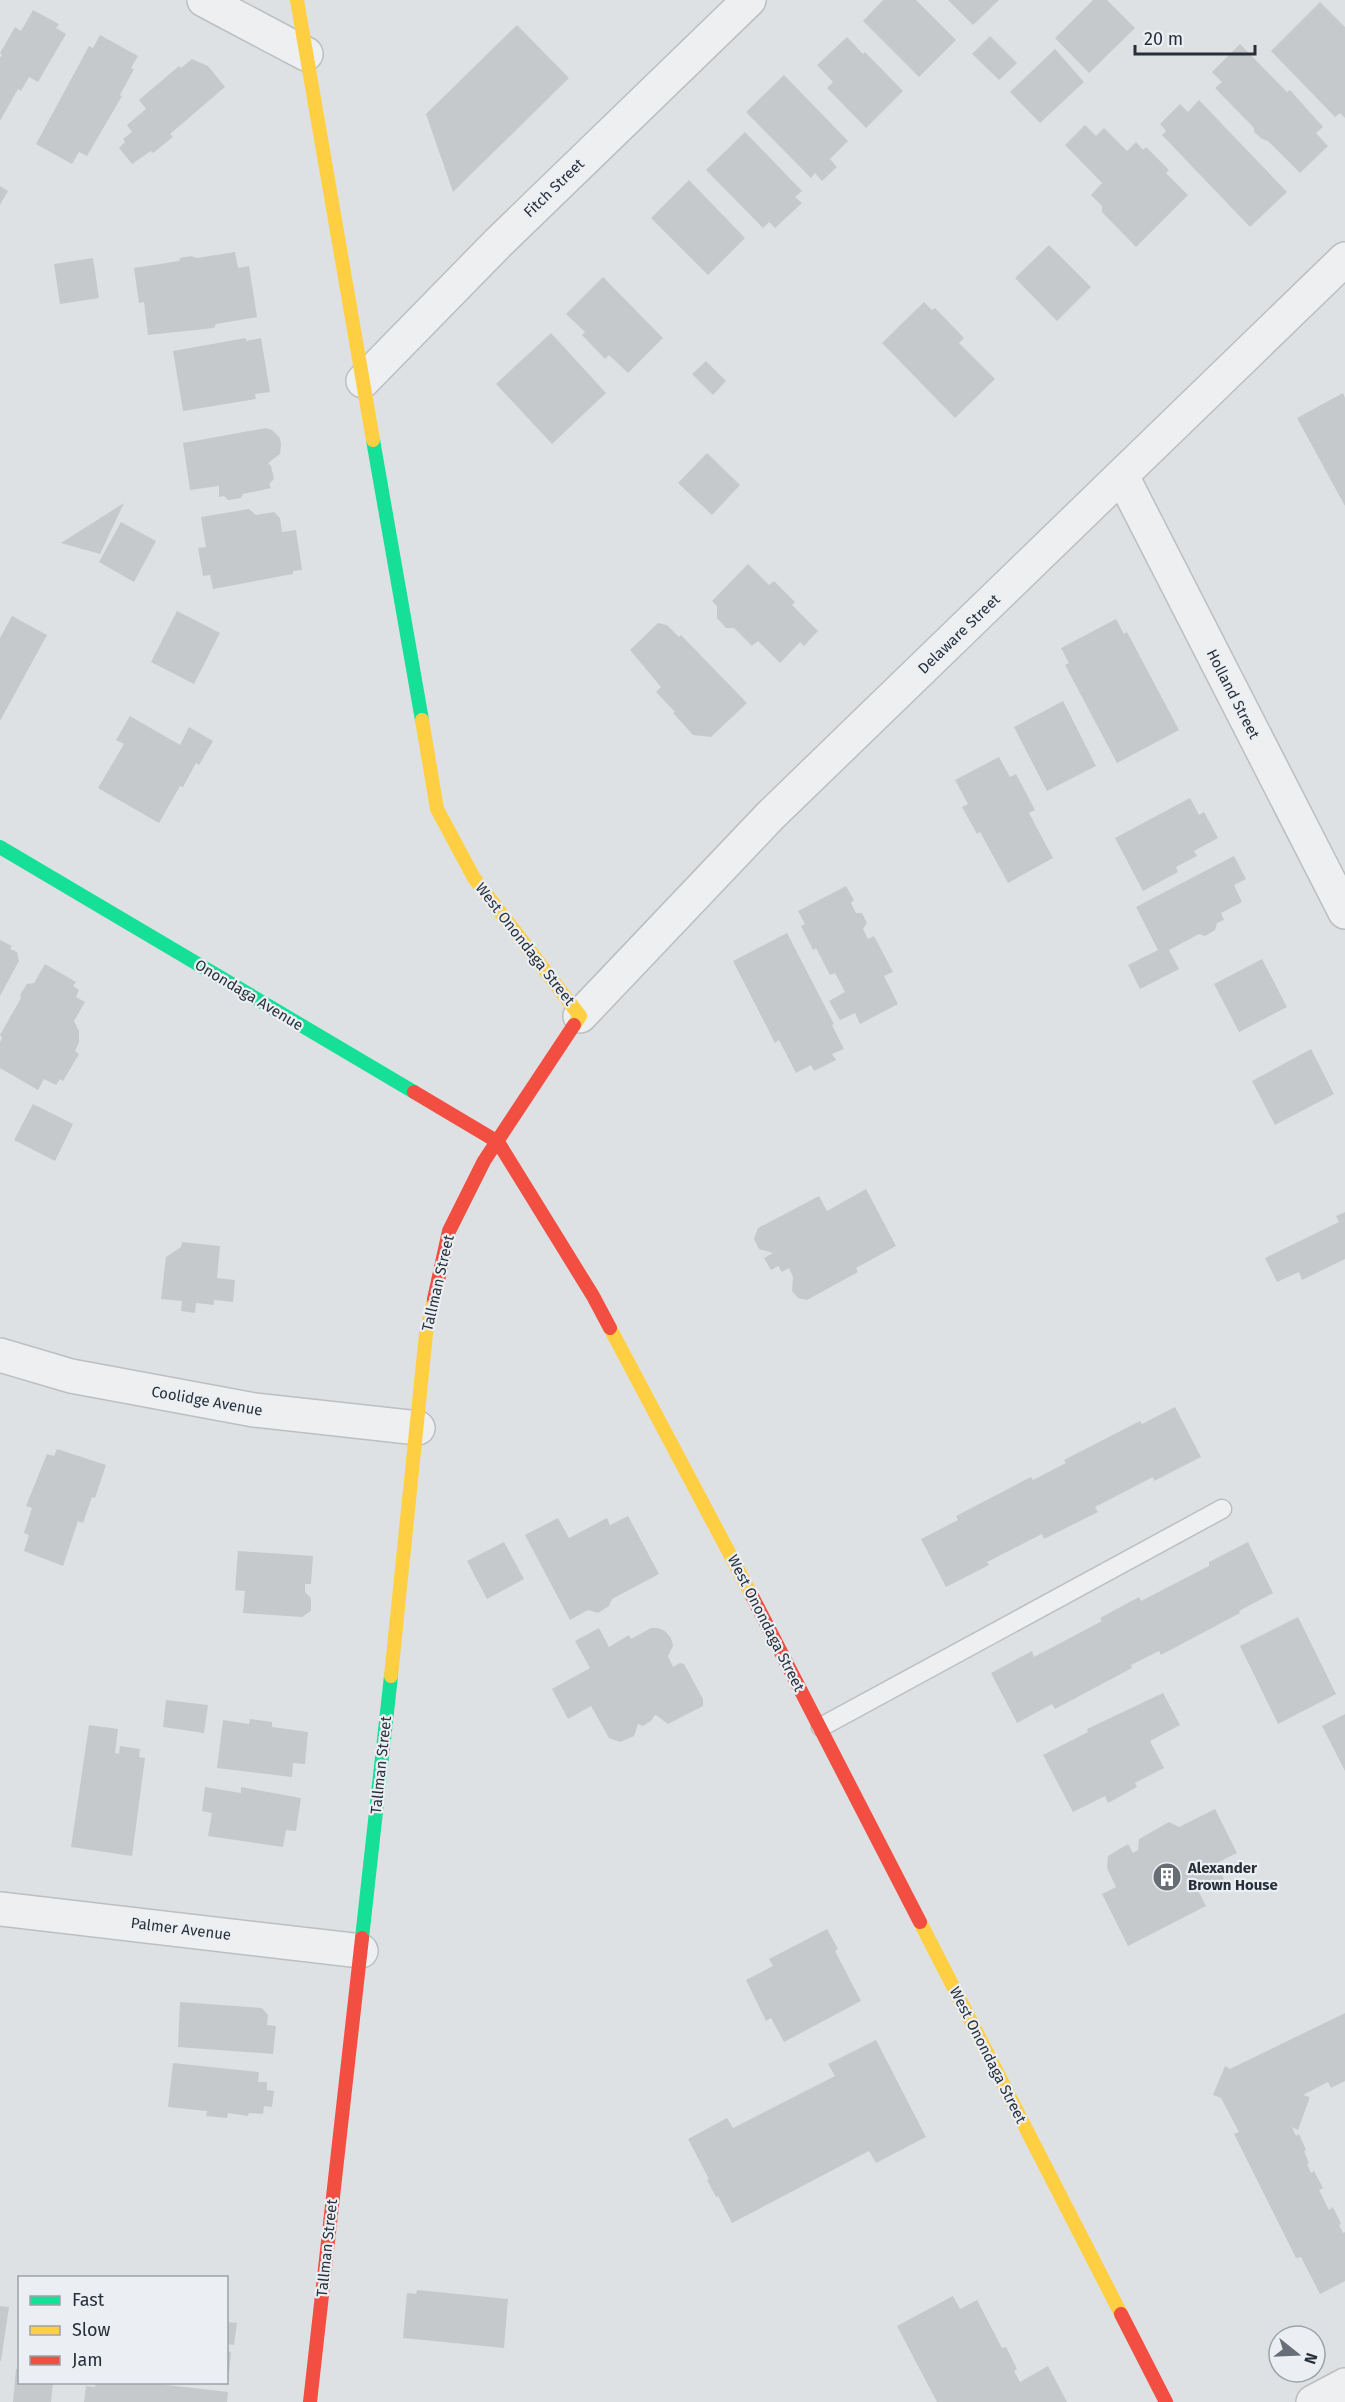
<svg xmlns="http://www.w3.org/2000/svg" width="1345" height="2402" viewBox="0 0 1345 2402" font-family="'Fira Sans',sans-serif">
  <rect width="100%" height="100%" fill="#dee1e3"/>
  <path fill="#c6c9cb" d="M883 0H916L956 40 919 77 863 21Z
    M948 0H999L973 25Z
    M1093 0H1107L1135 28 1089 73 1055 38Z
    M1320 2 1345 27V118L1340 113 1335 117 1271 51Z
    M33 10 59 24 56 28 66 34 38 82 29 77 21 91 18 89 0 121V58L2 55 0 53 15 27 21 31Z
    M517 25 569 78 453 192 426 114Z
    M100 35 138 56 131 68 134 69 120 95 122 96 87 156 79 152 72 164 36 144 89 46 93 48Z
    M990 36 1017 63 999 80 972 54Z
    M847 37 863 54 865 52 903 91 866 128 827 88 833 82 817 65Z
    M1240 44 1287 92 1290 90 1323 127 1316 133 1328 146 1300 173 1268 141 1262 139 1254 132V128L1215 88 1222 82 1212 72Z
    M1055 49 1084 82 1040 123 1010 92Z
    M192 59 208 66 225 87 170 134 173 137 153 153 151 151 132 164 119 148 125 142 123 139 132 132 127 125 146 109 139 100 179 66 181 68Z
    M784 75 848 141 830 159 837 167 822 181 815 173 811 178 746 112Z
    M1199 100 1287 192 1250 227 1162 135 1166 131 1160 124 1180 104 1188 112Z
    M1085 125 1096 136 1104 128 1127 151 1136 142 1143 150 1146 147 1169 170 1166 173 1188 195 1136 247 1102 212V206L1091 195 1102 183 1065 145Z
    M745 132 802 191 795 197 802 203 775 228 769 222 763 228 706 170Z
    M689 180 745 238 708 275 651 218Z
    M0 186 8 191 0 205Z
    M1049 245 1091 287 1057 321 1015 278Z
    M235 252 238 268 249 266 257 317 216 324 214 328 148 335 144 302 139 303 134 268 179 261 180 258 191 256 197 258Z
    M93 258 99 298 60 304 54 264Z
    M603 277 663 338 628 373 609 355 605 359 582 335 585 332 566 314Z
    M924 302 932 310 935 308 964 338 959 343 995 379 955 418 882 343Z
    M551 333 606 393 552 444 496 384Z
    M246 338V341L261 338 270 392 255 394 256 399 183 411 173 351Z
    M706 361 726 381 713 395 692 374Z
    M1343 393 1345 398V506L1297 418Z
    M266 428 272 430 280 438 281 445 280 454 268 463 271 466 274 479 269 484 271 488 243 494 241 498 228 500 224 496 219 497V486L190 490 183 443Z
    M707 453 740 485 712 515 678 483Z
    M124 503 100 554 61 543Z
    M249 509 256 515 274 512 280 518 282 532 296 530 302 570 293 571V574L213 589 210 575 203 576 198 548 206 547 201 517Z
    M121 522 156 541 134 582 99 562Z
    M748 564 769 585 774 581 795 602 792 605 818 631 804 646 800 642 780 663 758 641 752 646 734 628H726L717 618V606L712 601Z
    M177 611 220 633 194 684 151 662Z
    M12 616 47 635 0 721V638Z
    M1116 619 1124 634 1127 632 1179 730 1117 763 1065 665 1069 663 1061 648Z
    M658 623 667 625 679 637 681 635 747 703 711 737 693 735 673 713 675 712 656 692 661 687 630 650Z
    M1063 701 1096 766 1047 791 1014 727Z
    M130 716 180 745 189 727 213 741 199 765 196 763 183 787 180 786 159 823 98 788 124 744 116 740Z
    M999 757 1010 777 1016 774 1035 810 1029 813 1053 858 1008 883 980 832 977 834 962 807 968 804 955 780Z
    M1190 798 1199 815 1204 812 1218 838 1194 851 1197 856 1176 867 1178 872 1143 891 1115 838Z
    M1234 856 1246 879 1234 885 1242 902 1221 913 1224 920 1217 923 1215 930 1205 936 1199 934 1169 950 1179 969 1140 989 1128 965 1158 950 1136 907Z
    M846 886 854 900 851 903 856 913H862L867 923 863 929 868 939 874 936 893 972 884 976 898 1004 860 1024 855 1013 840 1020 829 1001 845 992 835 973 830 975 816 948 813 950 801 926 805 924 798 911Z
    M787 933 834 1024 832 1025 844 1049 832 1054 836 1060 814 1071 811 1065 796 1073 779 1040 775 1043 733 961Z
    M0 940 12 946 10 949 17 952 19 961 0 996Z
    M1262 959 1287 1007 1239 1032 1214 984Z
    M45 964 76 982 73 986 79 990 76 997 85 1002 74 1021 79 1031V1042L75 1051 79 1054 63 1081 60 1079 56 1085 44 1079 38 1090 0 1068V1042L2 1038 0 1035 21 998 20 995 27 984 34 983Z
    M1311 1049 1334 1094 1275 1125 1252 1081Z
    M33 1104 73 1124 55 1161 14 1140Z
    M866 1189 896 1246 856 1268 858 1272 807 1300 798 1298 792 1291 793 1277 789 1268 782 1272 778 1266 771 1270 764 1258 773 1253 759 1249 754 1239 758 1228 819 1196 827 1211Z
    M1345 1212V1259L1302 1280 1299 1272 1277 1282 1265 1258 1339 1222 1336 1216Z
    M182 1242 220 1246 217 1278 235 1280 233 1302 214 1300V1305L196 1303 195 1313 181 1311 182 1301 161 1299 166 1257 181 1247Z
    M1175 1407 1201 1457 1154 1481 1153 1477 1095 1507 1098 1512 1044 1539 1042 1534 987 1562 989 1565 946 1587 921 1539 958 1520 956 1516 1031 1477 1033 1480 1066 1463 1064 1460 1140 1421 1142 1424Z
    M57 1449 106 1465 95 1498 92 1497 83 1523 78 1521 63 1566 24 1551 29 1535 24 1533 32 1508 26 1506 47 1454 54 1456Z
    M628 1516 659 1574 612 1599 609 1606 598 1613 588 1610 570 1620 525 1535 558 1518 569 1538 607 1518 610 1525Z
    M504 1542 524 1579 487 1599 467 1561Z
    M1248 1542 1273 1593 1239 1611 1240 1613 1161 1655 1159 1651 1131 1665 1132 1668 1055 1709 1052 1704 1017 1723 991 1673 1032 1651 1034 1657 1102 1621 1100 1618 1139 1597 1141 1601 1209 1566V1562Z
    M238 1551 313 1556 311 1584H305V1592L311 1598V1611L302 1617 243 1613 245 1591 235 1590Z
    M1298 1617 1336 1694 1278 1724 1240 1646Z
    M599 1628 609 1647 629 1635 631 1639 651 1628H658L665 1631 671 1638 673 1646 668 1656 673 1667 680 1663 684 1664 703 1699V1706L668 1724 656 1715 654 1716 652 1720 643 1726 638 1724 634 1736 620 1742 609 1738 591 1706 568 1719 552 1689 590 1668 575 1641Z
    M1163 1693 1180 1725 1150 1741 1164 1768 1135 1783 1137 1787 1108 1803 1105 1796 1073 1812 1043 1755 1088 1732 1087 1729Z
    M166 1700 208 1705 204 1733 163 1727Z
    M1345 1714V1771L1322 1726Z
    M250 1719 272 1722V1727L308 1732 305 1764 293 1763 292 1777 217 1768 223 1720 249 1724Z
    M89 1725 118 1729 115 1753 119 1754 120 1746 140 1749 139 1757 145 1758 132 1856 71 1847Z
    M205 1787 241 1793V1787L301 1798 296 1831 286 1830 283 1847 208 1836 212 1813 202 1811Z
    M1215 1809 1237 1853 1217 1863 1224 1879 1199 1892 1206 1906 1128 1946 1102 1894 1116 1887 1107 1868 1108 1856 1128 1844 1133 1853 1138 1850 1139 1839 1169 1822 1179 1827Z
    M827 1929 838 1949 835 1951 861 2001 784 2042 771 2018 766 2021 746 1980 773 1966 769 1959Z
    M180 2002 262 2008 268 2015 267 2025 276 2026 273 2054 178 2047Z
    M1345 2013V2081L1331 2088 1328 2082 1303 2095 1310 2097 1298 2130 1292 2127 1296 2136 1299 2134 1306 2150 1304 2151 1309 2163 1307 2164 1311 2173 1314 2171 1323 2188 1319 2190 1329 2210 1333 2207 1341 2224 1339 2225 1343 2233 1345 2232V2281L1320 2294 1301 2257 1296 2258 1234 2134 1239 2132 1221 2098 1213 2095 1225 2066 1230 2069Z
    M876 2040 926 2137 876 2163 869 2151 732 2223 718 2196 716 2197 707 2180 709 2179 688 2139 727 2118 733 2128 835 2076 828 2064Z
    M173 2063 259 2072 258 2082H267V2090L274 2091 272 2107 264 2106 263 2114 249 2113 248 2116 228 2113 227 2118 206 2116 207 2111 168 2107Z
    M417 2290 508 2299 504 2348 403 2338 407 2293 416 2294Z
    M953 2296 960 2309 977 2300 1002 2348 1006 2347 1017 2369 1014 2371 1020 2382 1048 2366 1067 2402H937L897 2326Z
    M0 2306 9 2307 1 2361H0Z
    M226 2322 237 2323 234 2345 226 2344Z
    M226 2351 231 2352 229 2373H226Z
    M16 2369H20V2382H53L51 2402H13Z
    M96 2382H140L228 2392 227 2402H84L86 2386 95 2387Z"/>
  <g fill="none" stroke-linecap="round" stroke-linejoin="round">
    <g stroke="#bcbfc1" stroke-width="21">
      <path id="lane" d="M821 1727 1222 1509"/>
    </g>
    <g stroke="#bcbfc1" stroke-width="36">
      <path id="street" d="M204 0 306 54
        M363 381 498 243 749 0
        M1122 476 1345 912
        M580 1016 770 816 1345 259
        M0 1355 71 1376 254 1410 418 1428
        M0 1909 361 1951
        M1313 2402 1345 2385"/>
    </g>
    <use href="#lane" stroke="#edeff0" stroke-width="18"/>
    <use href="#street" stroke="#edeff0" stroke-width="33"/>
    <path stroke="#16e098" stroke-width="14" d="M373 440 422 720
      M0 847 414 1092
      M362 1938 391 1676"/>
    <path stroke="#ffcf43" stroke-width="14" d="M297 0 373 440
      M422 720 437 809 474 878 580 1016 574 1025
      M610 1328 752 1596
      M391 1676 426 1334 434 1299
      M920 1922 1121 2314"/>
    <path stroke="#f24e42" stroke-width="14" d="M414 1092 498 1142 593 1296 610 1328
      M434 1299 449 1231 484 1161 574 1025
      M752 1596 920 1922
      M1121 2314 1166 2402
      M310 2402 362 1938"/>
  </g>
  <defs>
    <g id="building-disc" transform="scale(1.5)"><circle r="9.5" fill="#676e75" stroke="#ebeff3"/><path d="M-4-6H4V6H1V3H-1V6H-4ZM-2.5-4.3h1.7v1.8h-1.7ZM.8-4.3h1.7v1.8H.8ZM-2.5-1h1.7V.8h-1.7ZM.8-1h1.7V.8H.8Z" fill="#fff"/></g>
  </defs>
  <g fill-rule="evenodd">
    <use href="#building-disc" x="1167" y="1877"/>
  </g>
  <g text-anchor="middle" stroke-width="4.5" stroke-linejoin="round" paint-order="stroke">
    <g font-size="15" fill="#27303a" stroke="#ebeff3">
      <text transform="translate(554 188) rotate(-44)" y="5">Fitch Street</text>
      <text transform="translate(959 634) rotate(-44)" y="5">Delaware Street</text>
      <text transform="translate(1233 694) rotate(63)" y="5">Holland Street</text>
      <text transform="translate(525 944) rotate(52)" y="5">West Onondaga Street</text>
      <text transform="translate(249 995) rotate(31)" y="5">Onondaga Avenue</text>
      <text transform="translate(438 1283) rotate(-77)" y="5">Tallman Street</text>
      <text transform="translate(207 1401) rotate(10)" y="5">Coolidge Avenue</text>
      <text transform="translate(766 1623) rotate(63)" y="5">West Onondaga Street</text>
      <text transform="translate(381 1765) rotate(-84)" y="5">Tallman Street</text>
      <text transform="translate(181 1929) rotate(7)" y="5">Palmer Avenue</text>
      <text transform="translate(988 2055) rotate(63)" y="5">West Onondaga Street</text>
      <text transform="translate(327 2248) rotate(-84)" y="5">Tallman Street</text>
    </g>
    <g font-size="15" font-weight="bold" fill="#27303a" stroke="#ebeff3" text-anchor="start">
      <text x="1188" y="1873">Alexander<tspan x="1188" dy="17">Brown House</tspan></text>
    </g>
  </g>
  <rect x="18" y="2276" width="210" height="108" fill="#ebeff3" stroke="#9da3a9" stroke-width="1.5"/>
  <rect x="30" y="2296" width="30" height="9" fill="#16e098" stroke="#9da3a9" stroke-width="1.5"/>
  <text x="72" y="2306" font-size="18" fill="#27303a">Fast</text>
  <rect x="30" y="2326" width="30" height="9" fill="#ffcf43" stroke="#9da3a9" stroke-width="1.5"/>
  <text x="72" y="2336" font-size="18" fill="#27303a">Slow</text>
  <rect x="30" y="2356" width="30" height="9" fill="#f24e42" stroke="#9da3a9" stroke-width="1.5"/>
  <text x="72" y="2366" font-size="18" fill="#27303a">Jam</text>
  <g transform="translate(1297 2354) rotate(108)"><circle r="28" fill="#ebeff3" stroke="#9da3a9" stroke-width="1.5"/>
  <path d="M0-4.5L10 22L0 15L-10 22Z" fill="#676e75"/>
  <text y="-9" font-size="16" font-weight="bold" text-anchor="middle" fill="#27303a">N</text>
  </g>
  <path d="M1135 45v9h120v-9" fill="none" stroke="#27303a" stroke-width="3"/>
  <text x="1144" y="45" font-size="18" fill="#27303a" stroke="#ebeff3" stroke-width="4.5" paint-order="stroke">20 m</text>
</svg>
